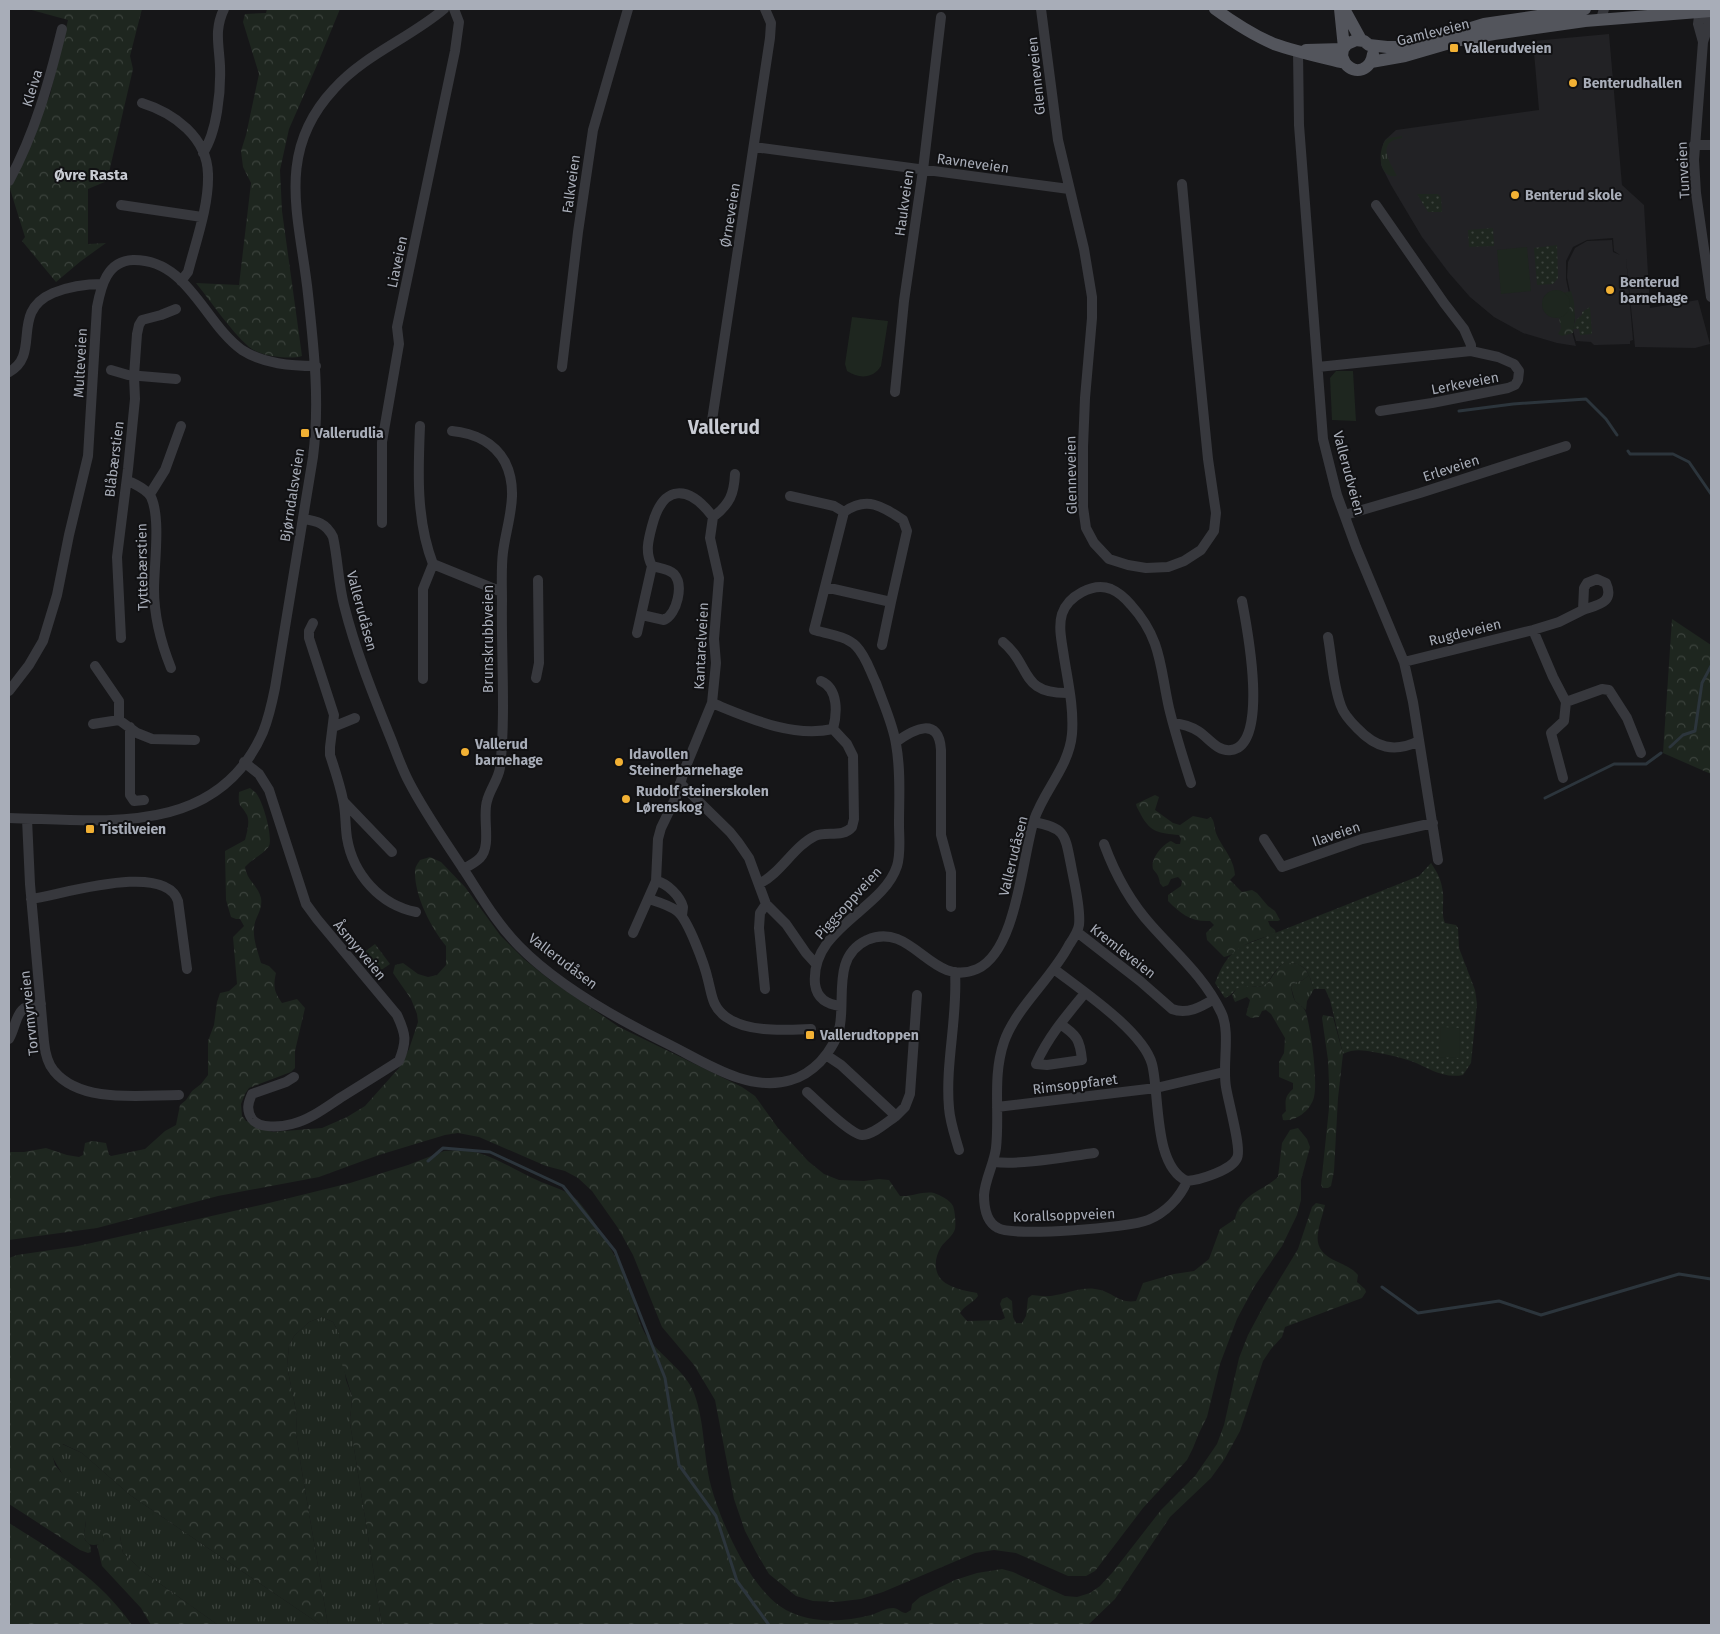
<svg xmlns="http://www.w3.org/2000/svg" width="1720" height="1634" viewBox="0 0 1720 1634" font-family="'Fira Sans',sans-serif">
  <defs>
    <pattern id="grass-tufts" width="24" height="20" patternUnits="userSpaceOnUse" patternTransform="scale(1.25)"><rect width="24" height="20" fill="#1e261f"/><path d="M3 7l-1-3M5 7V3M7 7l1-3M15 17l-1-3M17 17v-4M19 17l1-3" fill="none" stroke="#3c433d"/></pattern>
    <pattern id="forest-crowns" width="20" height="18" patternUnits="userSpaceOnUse" patternTransform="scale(1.25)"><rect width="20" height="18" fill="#1e261f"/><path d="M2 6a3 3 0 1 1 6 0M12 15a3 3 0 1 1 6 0" fill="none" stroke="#3c433d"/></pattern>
    <pattern id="park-dots" width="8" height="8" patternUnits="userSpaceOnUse" patternTransform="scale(1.25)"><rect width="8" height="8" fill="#1e261f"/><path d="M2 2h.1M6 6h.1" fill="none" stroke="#3c433d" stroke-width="1.8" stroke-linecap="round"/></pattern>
  </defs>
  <rect width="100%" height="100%" fill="#161618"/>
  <path fill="#222225" d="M1609 34 1622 185 1644 205 1650 308 1698 300 1710 344 1695 348 1635 347 1626 258 1633 340 1630 341V344L1597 345H1594L1591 342 1576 341 1573 330 1575 318 1567 277 1568 262 1575 248 1587 241 1612 240 1613 252 1620 255 1614 251 1613 238 1587 240 1573 247 1566 261V279L1569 293 1571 329 1576 346 1557 343 1523 333 1494 317 1470 297 1449 273 1422 237 1391 185 1381 165 1383 144 1385 140 1396 130 1539 110 1533 41Z"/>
  <path fill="url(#grass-tufts)" d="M1402 136V138C1375 142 1390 162 1397 176 1377 180 1377 146 1388 138Z
    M1309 975 1314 989 1307 1001 1306 1010 1295 1001 1291 987 1294 983 1303 980Z
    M322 1317 333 1322 339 1333 346 1380 352 1396 350 1423 382 1625H328L301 1466 296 1433 297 1416 287 1366 289 1346 294 1336 309 1322Z
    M62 1444 82 1453 130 1495 321 1625H218L145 1573 123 1553 120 1536 104 1538 103 1543C97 1545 90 1547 86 1541 81 1534 88 1525 85 1518 82 1508 71 1486 64 1477 59 1468 55 1463 51 1453Z"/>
  <path fill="url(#forest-crowns)" d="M28 9H142L130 56 133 69 107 181 88 189V244L106 243 81 261 56 282 22 241 25 237 9 186 50 95 68 20Z
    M267 9H340L317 65 289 129 280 170 282 211 302 356C289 360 260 356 249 347 230 330 212 303 196 283L239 285 251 183 243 167 241 151 246 135 259 74 243 22 245 14 266 13Z
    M1571 291 1574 302 1575 318 1573 333 1562 336 1558 334 1561 328 1559 318 1563 316 1567 297 1563 293Z
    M1672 619 1711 645V774L1663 753Z
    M250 788C252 790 254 791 256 793 263 801 273 837 269 846 265 853 251 860 245 867 247 881 258 885 261 898 263 911 255 916 254 928 253 940 258 952 261 963L269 966 276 973C273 986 274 992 282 1003L297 999 305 1008 295 1051V1068L291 1072 249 1088 245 1094 241 1104 242 1116 246 1121 272 1132 322 1128 347 1117 365 1106 399 1068 409 1049 418 1022 417 1014 411 999 393 973 395 965 403 963 418 974 428 977 437 975 446 965V946C431 928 414 895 415 871 415 867 418 863 420 860L430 857 441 862 465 887 500 935 524 959 550 980 619 1027 742 1087 755 1096 778 1128 808 1161 824 1174 839 1180 864 1181 879 1179 889 1180 900 1196C912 1197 922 1191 934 1193 940 1195 950 1200 953 1206 955 1211 956 1223 955 1229 953 1236 945 1241 941 1247 932 1262 934 1279 951 1286 959 1290 968 1291 977 1293L978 1296C972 1304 965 1305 960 1313L967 1321 1001 1320 1005 1318 1000 1304 1002 1299 1007 1297 1012 1301 1013 1317 1016 1323H1022L1026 1316 1028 1298 1032 1295C1040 1296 1048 1297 1056 1295 1069 1293 1082 1287 1095 1289 1113 1291 1118 1304 1136 1301L1143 1283 1174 1274 1194 1271 1209 1259 1220 1229 1235 1219C1241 1194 1261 1192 1278 1177L1282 1143 1290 1130 1298 1128 1307 1139 1310 1147 1301 1180V1200L1297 1215 1282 1246 1254 1287 1237 1319 1220 1364 1207 1417 1199 1433 1193 1448 1187 1460 1143 1508 1095 1571 1086 1576H1068L1016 1553 994 1550 975 1553 883 1592 861 1599 836 1602 813 1601 796 1596 769 1574 756 1552 745 1531 734 1499 715 1400 694 1365 662 1327 633 1255 618 1228 592 1191 578 1178 565 1171 546 1166 479 1137 458 1133 445 1135 379 1155 319 1177 218 1196 97 1228 9 1240V1152H24L46 1148 67 1155 79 1157 83 1155 85 1143 92 1141 106 1143 109 1155 111 1156 145 1149 165 1131 176 1125 180 1105 186 1100 192 1091 201 1084 208 1075V1041L214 1025 217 1002 220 993 229 991 237 984 233 937 244 926 240 919H236L231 917 226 900 225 851 245 840C247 832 250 823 247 815 240 802 238 809 239 792Z
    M1155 795 1159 797 1155 810 1173 823 1180 825 1193 816 1207 819 1211 817C1215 822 1214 827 1216 833 1222 848 1234 858 1235 875L1230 880 1242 892 1252 890 1257 893 1268 906 1275 911 1280 920 1278 921H1268L1270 926 1275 930 1276 934C1265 937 1255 940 1245 945 1238 949 1232 956 1224 957L1207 940 1206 933 1214 925 1210 921C1191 922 1181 914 1168 901V895L1181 886 1182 881 1178 877 1171 879 1168 885 1163 887C1159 883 1160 881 1158 876 1157 873 1154 871 1153 869 1150 859 1163 844 1171 841L1176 844H1180L1181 839 1179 835C1159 833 1151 833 1141 815 1139 810 1137 809 1136 804Z
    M1287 962C1299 964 1303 965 1309 975L1303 980 1294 983 1291 987C1292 992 1293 999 1296 1002 1300 1006 1304 1006 1306 1013 1311 1030 1318 1080 1314 1097 1311 1110 1296 1122 1283 1120L1282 1115 1286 1111C1285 1100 1285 1096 1293 1089V1083L1279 1077V1062L1284 1053 1285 1038 1271 1014 1266 1010 1262 1011 1259 1017 1251 1018 1246 1015 1250 1000 1247 997 1235 1002 1232 995C1234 993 1235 990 1237 988 1244 981 1256 990 1264 985 1274 979 1275 966 1287 962Z
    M1323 1015 1333 1017 1343 1054 1338 1098 1334 1171 1331 1186 1328 1188H1323L1321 1185 1329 1108V1084L1328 1060 1322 1018Z
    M460 1150C466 1151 473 1151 479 1153 499 1159 518 1172 537 1180 549 1186 565 1189 575 1198 590 1212 615 1255 625 1274 634 1295 635 1319 648 1338 660 1355 687 1373 694 1393 705 1422 703 1455 711 1486 721 1523 751 1591 786 1610 812 1624 843 1622 871 1615 878 1613 885 1608 893 1608 898 1608 901 1613 906 1613L911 1610 912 1604 920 1597 955 1580 977 1573 1002 1569 1013 1572 1065 1596 1077 1597 1090 1593 1100 1586 1112 1573 1161 1510 1195 1476 1217 1444 1224 1425 1239 1358 1248 1335 1264 1305 1298 1249 1312 1207 1316 1203 1325 1205C1319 1231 1307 1249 1338 1262 1346 1266 1352 1268 1358 1275L1357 1282 1365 1289 1366 1292 1362 1298 1285 1327 1282 1337 1271 1349 1263 1361 1240 1431 1224 1460 1211 1478 1170 1517 1115 1599 1088 1625H382L350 1423 352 1396 341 1361 339 1333 333 1322 322 1317 309 1322 294 1336 289 1346 287 1366 297 1416 296 1433 301 1466 328 1625H321L130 1495 82 1453 63 1444 52 1453 55 1465 85 1501 86 1520 84 1535 85 1540 90 1545 91 1552 88 1553 80 1550 9 1504V1258L17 1255 78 1246 269 1203 350 1183 408 1165 444 1151Z
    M106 1522 112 1523 120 1536 123 1553 145 1573 218 1625H151L141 1608 102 1566 97 1545 103 1542 104 1538 102 1533Z
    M9 1523C57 1553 99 1578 132 1625H9Z"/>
  <path fill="url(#park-dots)" d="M1417 194H1438L1441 197 1442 212H1428Z
    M1493 228 1494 246 1469 247 1468 230Z
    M1557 245 1558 278 1553 284 1537 285 1534 248Z
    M1590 307 1592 334 1580 335 1579 329H1573L1576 320 1582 315V312Z
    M1431 863C1438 873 1442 882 1443 894 1444 904 1441 914 1445 923L1456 925 1458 928 1459 948 1475 990 1477 1004 1471 1063 1463 1075C1443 1079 1429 1068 1411 1061 1399 1057 1386 1054 1373 1052 1362 1050 1353 1049 1343 1054L1330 1000 1325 989H1314C1309 975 1308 965 1291 963 1287 962 1283 963 1280 966 1274 971 1271 979 1266 984 1257 990 1248 983 1240 987 1235 988 1233 995 1225 998L1215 983C1222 966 1226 957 1242 946L1419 876Z
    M375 944 390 964 374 975 359 956Z"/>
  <path fill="#1e261f" d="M1527 247 1531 291 1501 294 1497 250Z
    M1542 304a14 14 0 1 1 28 0a14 14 0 1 1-28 0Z
    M852 317 888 321 881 366C873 379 859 379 847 371L845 364Z
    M1336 371H1353L1356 421 1332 420 1330 378Z
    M1441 1027 1460 1028 1459 1058 1439 1057Z"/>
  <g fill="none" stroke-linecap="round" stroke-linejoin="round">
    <path stroke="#2c353c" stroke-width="3" d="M1459 411 1513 404 1586 399 1606 419 1617 435
      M1628 451 1630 454H1673L1689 462 1711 494
      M1670 747 1683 735 1695 731 1702 683 1711 666
      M1545 798 1614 764H1646L1661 753
      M428 1161 443 1148 490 1152 563 1186 615 1251 665 1378 679 1465 716 1516 737 1581 769 1625
      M1382 1287 1418 1313 1499 1301 1541 1315 1679 1274 1711 1279"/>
    <path stroke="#37383d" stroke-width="10" d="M1041 9 1058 140 1084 249 1092 297V318L1085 398 1083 447V507L1086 528 1094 543 1109 559 1128 565 1146 568 1168 567 1184 561 1201 550 1214 531 1216 513 1208 459 1196 338 1182 184
      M1700 9 1698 24 1703 42 1694 160 1696 193 1711 297
      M1601 19 1604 9
      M1703 42 1708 27 1709 9
      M1298 51 1299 125 1323 439 1337 495 1356 547 1404 662 1413 702 1438 860
      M142 103C174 113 207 137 208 174 209 206 196 241 188 272L181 281
      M1694 145H1711
      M754 147 1069 189
      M203 153C217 132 221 91 220 66 219 44 214 30 224 9
      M9 181C35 133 49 82 62 29
      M121 205 202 217
      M1376 205 1444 303 1464 329 1471 345V351
      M562 367 578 232 593 130 628 9
      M1318 367 1471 351 1498 357 1514 364 1519 371 1518 380 1515 385 1508 388 1432 403 1380 411
      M111 370 128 375 176 379
      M9 372C42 354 9 312 53 293 70 286 85 284 103 284
      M895 392 904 301 923 170 941 17
      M420 426C418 472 416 520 433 564L502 592
      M711 427 770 38 771 23 765 9
      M452 431C473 433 494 442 505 462 520 492 507 522 503 552 501 568 502 585 502 601 501 655 506 715 500 768 498 780 490 789 487 801 482 817 492 846 480 858 475 863 469 866 463 869
      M127 480C134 484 147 489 151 497 161 518 154 566 154 589 154 617 161 643 171 668
      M150 494 165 470 181 426
      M790 496 834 506 844 512
      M1345 515 1420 493 1566 446
      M303 519C317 521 326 523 333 537 338 559 338 582 344 605 355 649 372 692 389 734 396 751 401 767 409 782 425 813 445 841 464 870 481 896 497 924 519 946 558 986 621 1021 670 1045 706 1063 749 1093 791 1080 802 1077 812 1070 820 1062 829 1052 838 1038 840 1025 845 995 833 956 867 940 913 920 931 989 977 969 1017 951 1022 857 1034 820 1044 790 1069 767 1072 734 1074 708 1068 682 1064 657 1062 643 1058 627 1062 614 1068 596 1093 582 1111 589 1118 592 1126 599 1131 605 1162 639 1160 668 1169 708 1175 733 1183 758 1191 783
      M382 523V442L399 344 397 327 455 51 459 22 454 9
      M825 587 891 602 907 531 903 520C882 506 867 496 844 512L814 630C828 634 846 636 856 646 866 656 870 671 876 683 883 703 893 724 896 744 901 771 899 798 899 824 899 838 901 853 897 866 883 910 810 928 815 984 817 999 827 1004 841 1006
      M642 615 664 620C677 614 684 585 674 574 669 569 659 568 652 566
      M313 623 309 631V638L334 715 330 747V755C335 770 340 785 343 800 346 812 345 825 347 838 353 874 380 905 416 912
      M1533 630 1553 677 1566 702 1564 721 1551 733 1563 778
      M637 633 652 566C645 552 648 541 652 526 663 483 689 485 713 517
      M1328 637C1332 660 1333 685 1341 706 1344 715 1351 722 1357 728 1376 748 1394 753 1419 741
      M121 638 117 557 128 469 135 399 134 376 137 334 139 325 142 320 161 315 176 309
      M1003 642C1032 666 1019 694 1069 693
      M882 645 891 602
      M1404 662 1533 630 1559 622 1583 610 1584 588 1587 583 1597 579 1606 583C1615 603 1597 605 1583 610
      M95 666 119 701V720
      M536 678 539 663 538 580
      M423 679V589L433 564
      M9 691 29 665 43 641 57 595 69 535 88 456 97 307C101 286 107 261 133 260 188 259 204 323 242 350 264 364 291 366 316 366
      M1566 702 1602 689 1609 690 1627 718 1641 753
      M712 703C749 718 792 738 833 729 837 714 839 689 821 681
      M1173 723C1182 724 1190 726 1198 731 1208 737 1217 752 1231 750 1270 745 1247 627 1242 601
      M93 724 119 720 137 733 152 739 195 740
      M130 727V795L134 801 144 800
      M333 727 355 718
      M896 742C914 729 939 716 941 750V835L951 872V907
      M244 762 259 774 269 790 306 904 317 919 397 1015C406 1034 407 1041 399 1061 379 1074 359 1086 340 1098 325 1108 309 1120 292 1124 281 1127 259 1129 252 1119 246 1110 248 1103 252 1094L286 1082 294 1077
      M680 783 730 832 738 842 749 858 766 904 786 924 806 953 816 964
      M344 802 392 852
      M9 818C103 820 217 838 263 732 269 717 272 703 275 688L313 457C320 402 314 349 308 294 300 218 274 153 334 89 364 55 410 38 444 9
      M27 819 30 884 44 1042C45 1052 47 1063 54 1071 81 1104 141 1095 179 1095
      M1034 822C1066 828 1065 835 1071 865 1074 882 1081 908 1079 925 1078 932 1073 939 1069 945 1052 978 1015 1009 1004 1042 992 1077 1000 1112 996 1148 994 1164 985 1179 984 1195 984 1208 986 1222 998 1228 1014 1237 1129 1228 1148 1220 1165 1213 1180 1198 1187 1181
      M1264 839 1282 867 1362 839 1433 823
      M1104 844C1115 874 1131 903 1152 926 1177 954 1205 978 1221 1012 1231 1032 1222 1064 1226 1087 1228 1101 1242 1149 1237 1158 1232 1170 1200 1180 1187 1181
      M656 881C667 883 680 896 683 907 683 908 682 915 682 916
      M759 884C781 873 794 846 815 836 826 831 843 838 852 827L854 819 853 756 847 744 833 729
      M31 899C61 895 165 861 178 901L187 969
      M649 899C658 902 669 905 677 911 688 919 705 966 708 980 712 995 712 1007 726 1017 748 1033 785 1030 811 1029
      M1077 932 1140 981 1172 1009C1187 1015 1201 1007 1214 999
      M633 933 656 881 658 839 661 828 676 797 684 771 712 703 716 663 714 639 719 578 710 538 713 517C730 504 734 494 735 474
      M1054 969C1081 990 1143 1031 1152 1064 1160 1095 1153 1166 1187 1181
      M955 972C958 1017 945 1063 949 1108 950 1122 955 1136 959 1150
      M765 989 759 928 760 913 766 904
      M1060 1024C1077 1035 1080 1040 1082 1060L1047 1065 1036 1064C1048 1037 1066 1016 1085 993
      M9 1039C19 1020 14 1005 41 1004
      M826 1055 841 1065 896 1116 905 1107 910 1094 917 995
      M807 1092C817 1101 851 1135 862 1135 873 1135 887 1122 896 1116
      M997 1107 1156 1088 1224 1072
      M994 1162C1023 1165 1064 1157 1094 1153"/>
    <path stroke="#53555c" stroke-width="12" d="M1215 9C1233 22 1253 35 1274 44 1297 52 1321 57 1345 63 1355 76 1371 70 1373 54
      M1340 9 1344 48
      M1344 9 1361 40
      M1306 50 1343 49
      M1371 62 1405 56 1460 40 1494 34 1585 21 1711 11
      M1345 63 1342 56 1343 49 1347 44 1356 40 1364 41 1369 45 1387 47H1403L1419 44 1484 24 1585 9"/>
  </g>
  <g fill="#f2b134" stroke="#111113" stroke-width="2">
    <rect x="1449" y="43" width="10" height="10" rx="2.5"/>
    <circle cx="1573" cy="83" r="5"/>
    <circle cx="1515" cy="195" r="5"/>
    <circle cx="1610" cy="290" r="5"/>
    <rect x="300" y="428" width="10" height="10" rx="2.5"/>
    <circle cx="465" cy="752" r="5"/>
    <circle cx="619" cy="762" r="5"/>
    <circle cx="626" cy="799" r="5"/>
    <rect x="85" y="824" width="10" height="10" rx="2.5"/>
    <rect x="805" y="1030" width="10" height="10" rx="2.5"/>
  </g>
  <g text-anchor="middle" stroke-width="4" stroke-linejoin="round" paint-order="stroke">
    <g font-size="14" fill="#a8adb8" stroke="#111113">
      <text transform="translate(1433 32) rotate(-14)" y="5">Gamleveien</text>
      <text transform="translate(1036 76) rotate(-96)" y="5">Glenneveien</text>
      <text transform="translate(32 88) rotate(-73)" y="5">Kleiva</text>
      <text transform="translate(973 163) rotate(8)" y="5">Ravneveien</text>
      <text transform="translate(1683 170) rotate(-93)" y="5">Tunveien</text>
      <text transform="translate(571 184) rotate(-82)" y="5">Falkveien</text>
      <text transform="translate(904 203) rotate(-82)" y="5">Haukveien</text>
      <text transform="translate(730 215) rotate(-81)" y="5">Ørneveien</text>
      <text transform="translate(397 262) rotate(-78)" y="5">Liaveien</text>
      <text transform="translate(80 363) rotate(-87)" y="5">Multeveien</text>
      <text transform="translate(1465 383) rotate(-11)" y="5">Lerkeveien</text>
      <text transform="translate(114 459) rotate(-83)" y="5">Blåbærstien</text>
      <text transform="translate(1451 468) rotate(-18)" y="5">Erleveien</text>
      <text transform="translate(1349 473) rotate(75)" y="5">Vallerudveien</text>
      <text transform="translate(1071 475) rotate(-91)" y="5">Glenneveien</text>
      <text transform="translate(292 495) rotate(-81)" y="5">Bjørndalsveien</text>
      <text transform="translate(142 567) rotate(-91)" y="5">Tyttebærstien</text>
      <text transform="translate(362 611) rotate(75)" y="5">Vallerudåsen</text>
      <text transform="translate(1465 632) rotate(-14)" y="5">Rugdeveien</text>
      <text transform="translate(488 639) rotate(-90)" y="5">Brunskrubbveien</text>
      <text transform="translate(701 646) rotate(-87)" y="5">Kantarelveien</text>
      <text transform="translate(1336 834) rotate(-19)" y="5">Ilaveien</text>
      <text transform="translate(1013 856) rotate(-76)" y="5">Vallerudåsen</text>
      <text transform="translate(848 903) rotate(-48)" y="5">Piggsoppveien</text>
      <text transform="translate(360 950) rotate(50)" y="5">Åsmyrveien</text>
      <text transform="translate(1123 951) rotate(38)" y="5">Kremleveien</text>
      <text transform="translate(563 961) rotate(37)" y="5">Vallerudåsen</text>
      <text transform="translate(29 1013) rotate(-96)" y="5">Torvmyrveien</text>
      <text transform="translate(1075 1084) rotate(-7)" y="5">Rimsoppfaret</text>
      <text transform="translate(1064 1215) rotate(-2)" y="5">Korallsoppveien</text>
    </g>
    <g font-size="14" font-weight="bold" fill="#a8adb8" stroke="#111113" text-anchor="start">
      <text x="1464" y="53">Vallerudveien</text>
      <text x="1583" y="88">Benterudhallen</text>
      <text x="1525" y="200">Benterud skole</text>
      <text x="1620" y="287">Benterud<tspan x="1620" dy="16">barnehage</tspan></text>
      <text x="315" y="438">Vallerudlia</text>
      <text x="475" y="749">Vallerud<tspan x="475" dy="16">barnehage</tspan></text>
      <text x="629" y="759">Idavollen<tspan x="629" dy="16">Steinerbarnehage</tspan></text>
      <text x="636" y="796">Rudolf steinerskolen<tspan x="636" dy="16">Lørenskog</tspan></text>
      <text x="100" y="834">Tistilveien</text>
      <text x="820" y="1040">Vallerudtoppen</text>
    </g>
    <g font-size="15" font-weight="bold" fill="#c9ccd4" stroke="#111113">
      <text x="91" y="180">Øvre Rasta</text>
    </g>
    <g font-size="19" font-weight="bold" fill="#c9ccd4" stroke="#111113">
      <text x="724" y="434">Vallerud</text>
    </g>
  </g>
  <rect width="1720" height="1634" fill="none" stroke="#a8adb8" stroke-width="20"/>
</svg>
